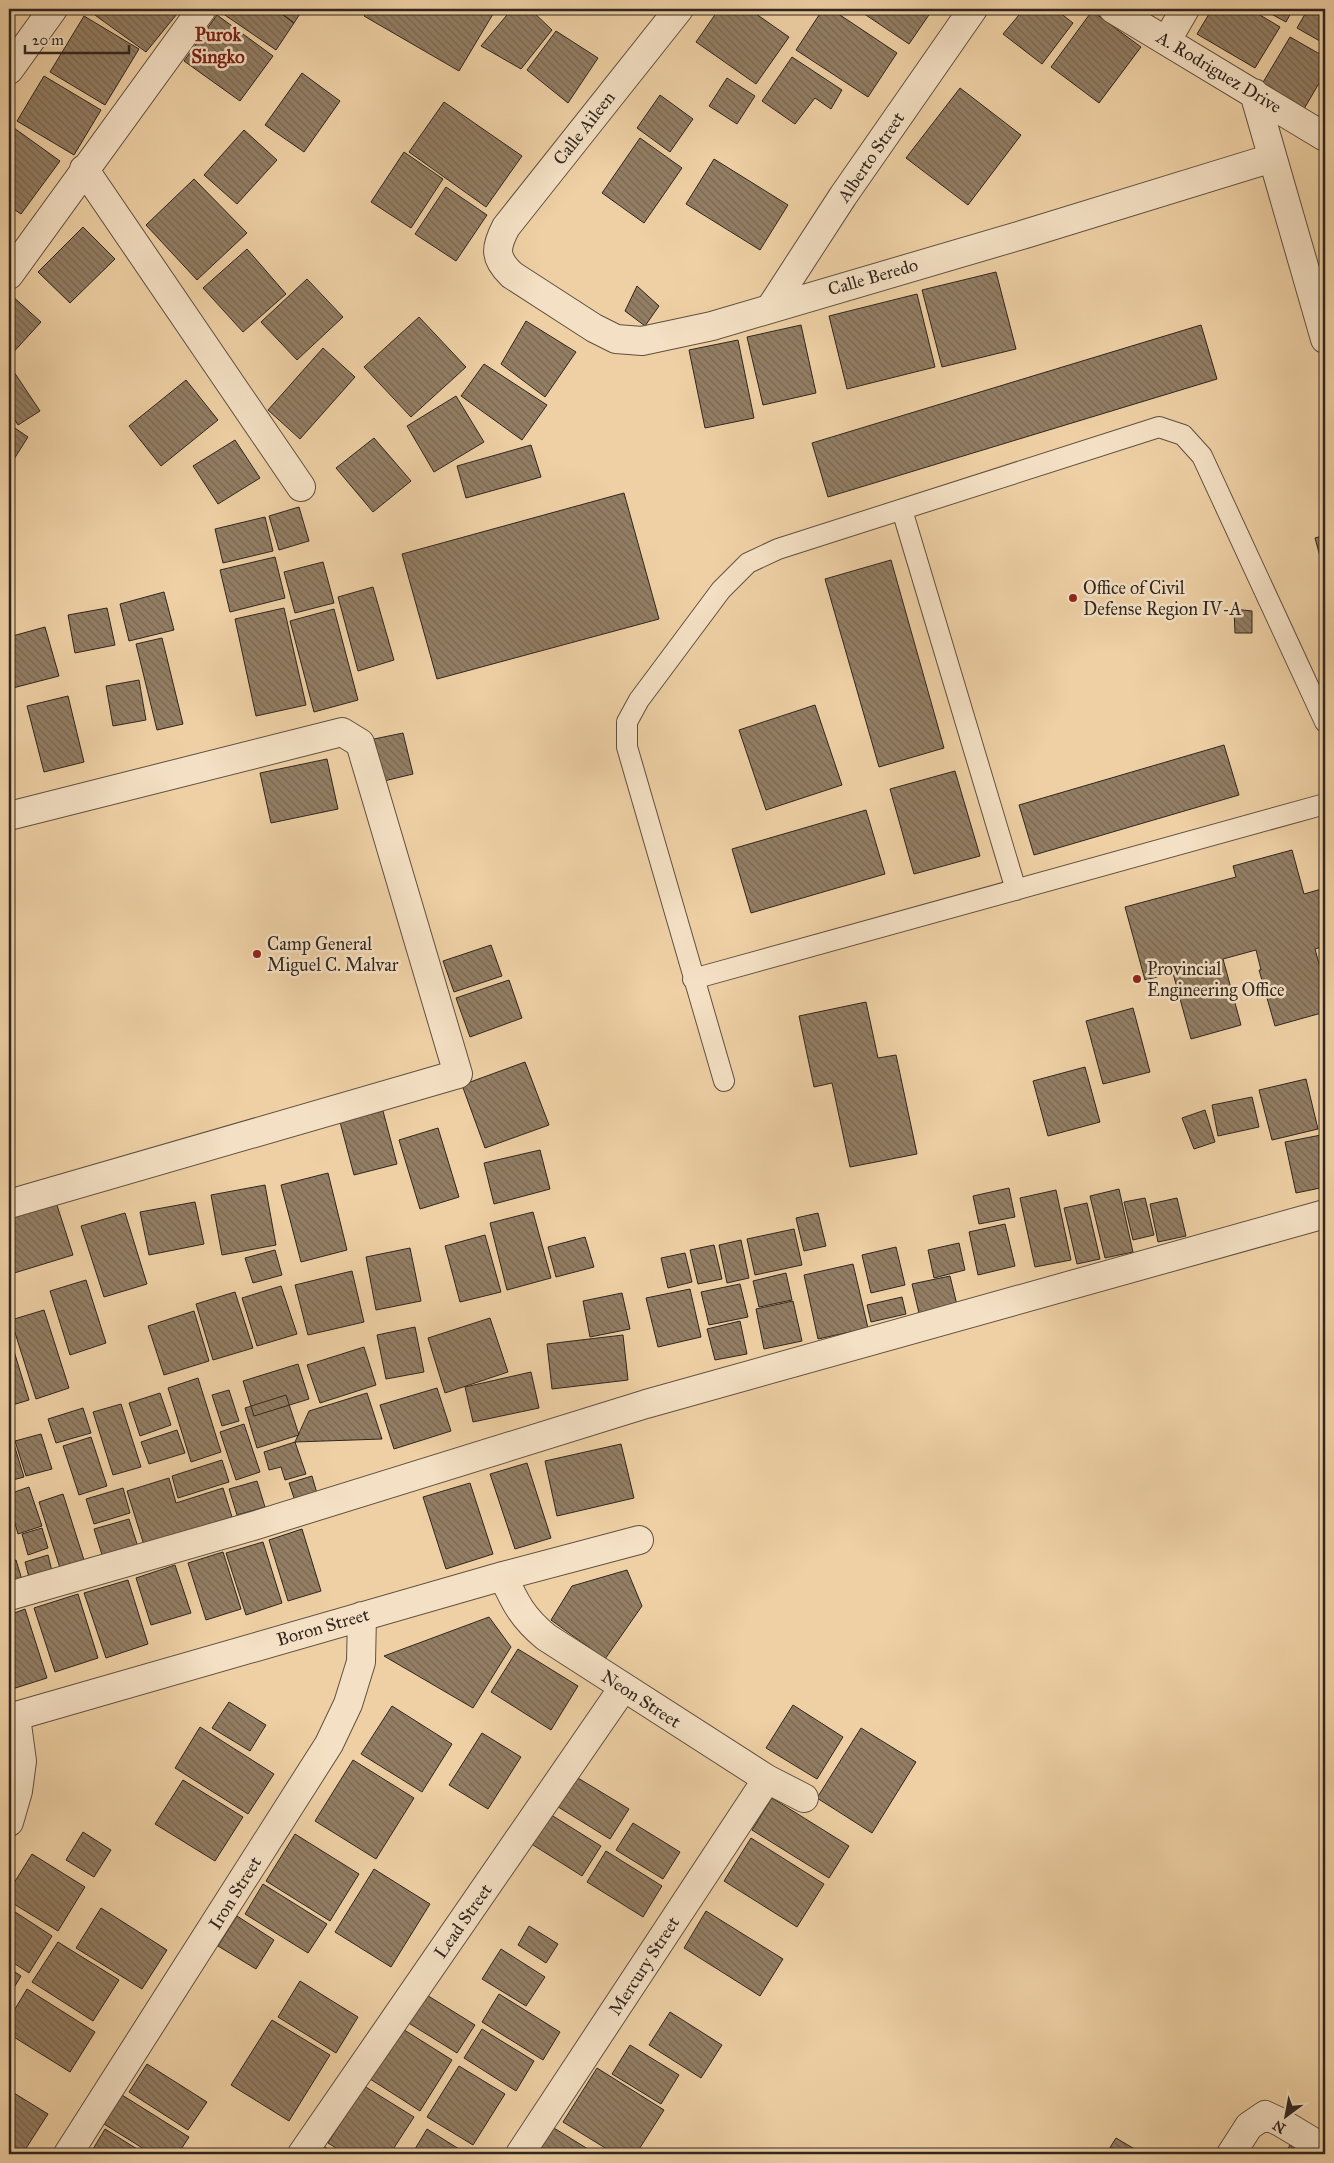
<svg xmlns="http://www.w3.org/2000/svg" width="1334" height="2163" viewBox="0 0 1334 2163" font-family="'IM FELL Great Primer',serif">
  <defs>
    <pattern id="building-back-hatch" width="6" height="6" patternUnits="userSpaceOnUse" patternTransform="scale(1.25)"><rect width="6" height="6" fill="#937e64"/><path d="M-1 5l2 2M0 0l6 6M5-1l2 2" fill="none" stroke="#786752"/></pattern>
  </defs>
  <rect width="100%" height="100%" fill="#eed0a4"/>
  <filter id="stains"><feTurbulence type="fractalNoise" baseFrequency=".004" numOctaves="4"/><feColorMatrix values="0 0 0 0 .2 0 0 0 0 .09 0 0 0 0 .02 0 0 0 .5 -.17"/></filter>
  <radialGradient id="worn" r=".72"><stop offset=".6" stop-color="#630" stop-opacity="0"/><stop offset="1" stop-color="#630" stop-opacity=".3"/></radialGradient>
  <path fill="url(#building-back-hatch)" stroke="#30261f" d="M89 9H181L146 52 88 10Z
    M221 9H275L294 23 276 50 219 11Z
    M275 9H303L294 23Z
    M369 9H496L459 71 364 16Z
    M512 9H530L552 30 521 69 481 46Z
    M719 9H749L789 37 756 84 696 42Z
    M823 9H831L897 53 868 97 796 50Z
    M857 9H933L909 44Z
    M1024 9H1055L1073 23 1042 64 1003 34Z
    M1212 9H1250L1280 27 1255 68 1197 34Z
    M1262 9H1293L1286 22Z
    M1308 9H1325V44L1297 28Z
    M1092 11 1141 47 1099 103 1051 67Z
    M217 15 273 56 240 101 184 61Z
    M84 16 139 49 105 105 50 72Z
    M556 31 598 58 568 103 527 70Z
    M1290 37 1325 57V73L1304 109 1262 84Z
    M792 57 842 90 831 109 815 98 795 124 762 101Z
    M302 73 340 101 304 152 265 125Z
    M44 76 101 110 74 155 17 121Z
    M727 78 755 96 737 124 709 106Z
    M960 88 1021 135 968 205 906 158Z
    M660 95 693 119 670 152 637 128Z
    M444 102 522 156 486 207 409 152Z
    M14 128 60 161 21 214 9 206V136Z
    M244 130 277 160 237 204 204 175Z
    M640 138 682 168 644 223 602 193Z
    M404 152 443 179 411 228 371 202Z
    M714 159 788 205 760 250 686 204Z
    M194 179 247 233 197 280 146 225Z
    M446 187 487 215 456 261 415 234Z
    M9 214 14 218 9 225Z
    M83 227 115 259 70 303 38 272Z
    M247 249 286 294 243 332 203 288Z
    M996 272 1016 349 942 367 922 290Z
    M307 279 343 317 297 360 261 322Z
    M637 286 659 306 645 326 625 311Z
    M10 294 41 322 9 357V296Z
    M917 294 935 367 847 389 829 316Z
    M419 317 466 367 411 417 364 367Z
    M526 321 576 352 545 397 501 364Z
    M801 325 816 393 763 405 747 337Z
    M1201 325 1217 379 828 497 812 443Z
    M738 340 754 418 705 428 689 350Z
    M323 348 355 377 300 439 268 410Z
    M484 364 547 405 522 440 461 396Z
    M12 369 40 411 18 425 9 411V371Z
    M186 380 218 420 161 466 129 426Z
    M456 396 484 442 434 472 407 426Z
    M9 424 28 437 9 467Z
    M374 438 411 481 373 512 336 468Z
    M235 440 260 478 218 504 193 466Z
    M531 445 541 477 466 498 457 466Z
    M624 493 659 619 437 679 402 554Z
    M299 507 309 541 279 550 269 516Z
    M265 517 273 551 223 563 215 529Z
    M1325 535V575L1315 538Z
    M275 557 285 598 230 612 220 570Z
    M891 560 944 748 879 767 825 579Z
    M323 562 334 603 295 613 284 572Z
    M373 587 394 660 358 671 338 597Z
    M164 592 174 630 129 641 120 604Z
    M107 608 115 645 75 653 68 615Z
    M284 608 306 705 256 716 235 619Z
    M334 609 358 700 314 712 290 621Z
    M1234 609 1252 611V633H1235Z
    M45 627 59 676 9 689V637Z
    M162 638 183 724 157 730 136 644Z
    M139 680 146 720 113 726 106 686Z
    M68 696 84 762 44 772 27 706Z
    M815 705 842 785 766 810 739 730Z
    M403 733 413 774 384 781 374 739Z
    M1224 745 1239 795 1034 855 1019 805Z
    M327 759 338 809 271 823 260 773Z
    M955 771 980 856 914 874 890 789Z
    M866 810 885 874 751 913 732 849Z
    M1292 850 1304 894 1325 888V946L1315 949 1325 986V1012L1275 1026 1259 970H1261L1256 950 1223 959 1241 1025 1191 1039 1173 973 1145 980 1125 907 1236 877 1233 866Z
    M491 945 502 976 454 992 443 961Z
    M509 980 522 1018 470 1037 456 998Z
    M866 1002 878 1058 896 1055 917 1154 850 1167 832 1083 814 1087 799 1016Z
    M1133 1008 1150 1072 1103 1084 1086 1021Z
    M525 1062 549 1125 485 1148 462 1085Z
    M9 1066 14 1079 9 1081Z
    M1085 1067 1100 1122 1048 1136 1033 1081Z
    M1306 1079 1318 1129 1272 1140 1259 1090Z
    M1252 1097 1259 1127 1218 1136 1212 1105Z
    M1205 1110 1215 1142 1194 1149 1182 1118Z
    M383 1111 397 1164 354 1175 340 1122Z
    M438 1128 459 1197 420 1209 399 1140Z
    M1321 1135 1325 1157V1187L1296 1193 1285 1142Z
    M540 1150 550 1189 494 1204 484 1163Z
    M328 1173 347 1250 301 1262 281 1185Z
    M265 1185 276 1245 222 1255 211 1195Z
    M1009 1188 1015 1217 979 1224 973 1196Z
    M1119 1189 1133 1252 1105 1258 1090 1196Z
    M1056 1190 1071 1260 1035 1267 1020 1198Z
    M1145 1198 1154 1235 1133 1240 1124 1202Z
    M1177 1198 1186 1236 1158 1242 1150 1204Z
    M56 1202 73 1255 11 1274 9 1217Z
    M195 1202 204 1244 149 1255 140 1212Z
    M1087 1203 1100 1259 1077 1264 1064 1208Z
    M533 1212 551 1278 507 1290 490 1223Z
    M125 1213 147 1284 104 1297 81 1226Z
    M818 1213 826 1246 804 1251 796 1218Z
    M1005 1224 1015 1266 978 1275 969 1232Z
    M794 1229 802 1265 755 1275 747 1239Z
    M485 1235 501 1292 460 1302 445 1246Z
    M585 1237 594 1267 556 1277 548 1247Z
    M741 1240 749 1278 727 1283 719 1245Z
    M959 1243 965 1270 934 1278 928 1250Z
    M714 1245 722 1279 698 1284 690 1250Z
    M896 1247 905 1285 871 1293 862 1255Z
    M410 1248 421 1301 376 1310 366 1257Z
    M275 1250 282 1275 253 1283 245 1258Z
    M685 1253 692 1282 668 1288 661 1258Z
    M853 1264 868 1328 818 1339 804 1275Z
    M352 1271 364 1322 308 1335 295 1285Z
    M786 1273 792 1300 759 1307 753 1281Z
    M950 1276 957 1305 919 1313 912 1284Z
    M86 1280 106 1343 70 1355 50 1291Z
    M740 1284 748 1317 709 1325 701 1292Z
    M281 1286 297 1334 257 1346 242 1298Z
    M690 1289 701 1337 658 1347 646 1298Z
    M235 1292 253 1348 213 1360 196 1304Z
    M622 1293 630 1329 590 1337 583 1301Z
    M902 1297 906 1314 871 1322 867 1305Z
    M793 1301 802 1341 764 1349 756 1309Z
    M44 1310 69 1388 36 1399 11 1320Z
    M194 1311 209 1361 164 1375 148 1326Z
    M490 1318 508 1372 445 1393 428 1338Z
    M740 1321 747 1354 715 1360 707 1329Z
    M415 1327 424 1372 386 1379 377 1335Z
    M9 1335 29 1400 9 1406Z
    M623 1335 628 1380 552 1389 547 1344Z
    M364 1347 376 1385 320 1403 307 1365Z
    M298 1364 309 1399 254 1416 243 1381Z
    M531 1372 539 1408 473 1422 465 1387Z
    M198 1378 221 1452 191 1462 168 1388Z
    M437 1388 451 1431 394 1449 380 1405Z
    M229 1390 239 1421 222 1426 212 1395Z
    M160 1393 171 1425 140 1436 129 1403Z
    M367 1393 382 1439 295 1442 309 1411Z
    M286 1395 299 1435 257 1448 245 1408Z
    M121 1404 141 1467 113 1475 93 1412Z
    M83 1408 91 1433 56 1443 48 1419Z
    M244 1424 260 1472 236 1480 220 1432Z
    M177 1430 185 1453 149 1464 141 1442Z
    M41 1434 52 1469 26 1476 15 1441Z
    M91 1437 107 1486 79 1495 63 1446Z
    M13 1441 24 1477 9 1481V1443Z
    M295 1442 306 1474 285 1480 281 1467 269 1470 264 1452Z
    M621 1444 634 1498 557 1516 545 1461Z
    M222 1460 229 1482 178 1498 172 1476Z
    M527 1463 551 1538 515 1549 490 1474Z
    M312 1476 318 1497 296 1504 289 1483Z
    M169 1478 176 1503 223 1488 232 1517 144 1545 127 1491Z
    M257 1481 265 1507 237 1515 229 1489Z
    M470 1483 493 1554 446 1569 423 1497Z
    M29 1487 42 1526 18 1534 9 1503V1494Z
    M123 1488 130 1513 94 1524 86 1499Z
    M63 1494 84 1560 60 1568 39 1502Z
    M129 1519 138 1547 103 1558 94 1529Z
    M42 1528 48 1548 28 1555 22 1534Z
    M302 1529 321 1591 288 1601 269 1540Z
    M9 1539 14 1555 9 1556Z
    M263 1542 282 1603 246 1615 226 1553Z
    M223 1552 241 1609 206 1620 188 1563Z
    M48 1555 53 1575 30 1581 25 1562Z
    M16 1560 23 1583 9 1587V1562Z
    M175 1565 191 1613 151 1625 136 1578Z
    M627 1570 642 1606 605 1659 551 1620 572 1586Z
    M128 1580 148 1644 106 1658 84 1593Z
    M78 1594 98 1658 55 1672 34 1608Z
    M25 1609 47 1678 9 1690V1615Z
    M489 1617 511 1647 473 1708 384 1656Z
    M518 1649 578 1686 551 1730 491 1692Z
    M229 1702 266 1725 250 1751 212 1728Z
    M793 1705 843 1737 817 1779 766 1748Z
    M392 1706 452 1744 422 1792 361 1754Z
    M200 1727 274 1774 248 1814 175 1768Z
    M861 1728 916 1762 872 1833 817 1798Z
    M482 1733 521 1757 488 1809 449 1785Z
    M353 1760 414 1798 376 1859 315 1821Z
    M573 1775 629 1809 610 1839 555 1805Z
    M183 1780 243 1817 215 1861 155 1824Z
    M772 1798 849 1846 829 1878 752 1830Z
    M548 1813 601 1846 582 1876 530 1843Z
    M633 1823 680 1852 663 1879 616 1850Z
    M83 1832 111 1850 94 1877 66 1860Z
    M295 1834 359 1874 330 1921 266 1881Z
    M751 1838 824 1884 797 1927 724 1881Z
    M606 1851 662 1886 643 1917 587 1882Z
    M32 1854 85 1887 58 1931 9 1901V1891Z
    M374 1869 430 1904 391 1967 335 1932Z
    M263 1884 327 1924 308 1953 245 1914Z
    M9 1908 52 1936 29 1973 9 1960Z
    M101 1908 167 1950 142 1989 76 1948Z
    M706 1911 783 1959 760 1996 684 1948Z
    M237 1916 274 1940 256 1969 218 1946Z
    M529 1926 558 1944 546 1963 518 1945Z
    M58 1942 119 1980 93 2021 32 1982Z
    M501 1949 545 1977 526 2006 482 1979Z
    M9 1968 21 1976 9 1996Z
    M300 1981 358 2017 336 2053 278 2017Z
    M27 1989 95 2032 70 2072 9 2034V2019Z
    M417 1989 475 2025 457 2053 399 2017Z
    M499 1994 560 2032 543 2060 482 2022Z
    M670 2012 722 2045 701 2078 649 2045Z
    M272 2020 330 2055 289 2121 231 2085Z
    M398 2026 452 2060 420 2111 367 2077Z
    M482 2029 534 2061 516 2091 464 2058Z
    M630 2045 679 2075 661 2104 612 2074Z
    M147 2064 207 2102 188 2130 129 2092Z
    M459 2066 505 2094 473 2145 427 2117Z
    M597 2068 664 2110 636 2154H615L563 2122Z
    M364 2086 414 2117 390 2154H346L328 2143Z
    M9 2090 48 2114 23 2153 9 2144Z
    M122 2095 189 2137 178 2154H152L104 2124Z
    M549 2125 596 2154H531Z
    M105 2129 145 2154H90Z
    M427 2129 467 2154H412Z
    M1116 2138 1143 2154H1106Z
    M320 2144 336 2154H313Z
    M1290 2145 1304 2154H1285Z"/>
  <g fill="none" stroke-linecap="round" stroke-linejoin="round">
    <g stroke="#605040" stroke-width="22">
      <path id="service" d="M902 510 1016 890
        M693 979 1325 804
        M724 1081 627 747V722L639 700 721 590 748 563 778 549 1159 427 1183 435 1202 456 1325 722"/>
    </g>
    <g stroke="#605040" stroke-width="30">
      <path id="minor" d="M679 9 506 227C495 248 494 258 512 275L594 328 616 339 642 341 712 326 1025 234 1272 158
        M1113 9 1325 137
        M1167 40 1185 9
        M9 70 53 9
        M1254 93 1325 339
        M84 169 301 487
        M9 275 202 9
        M771 307 843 196 973 9
        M9 816 342 732 360 743 458 1074 9 1204
        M503 1576C515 1603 523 1618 546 1637L767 1779 804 1798
        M9 1596 253 1526 646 1404 1325 1214
        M9 1718 503 1576 639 1540
        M9 1822 18 1791 22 1761 16 1717
        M68 2154 329 1744 348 1704 361 1662 362 1616
        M302 2154 623 1688
        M520 2154 767 1779
        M1231 2154 1249 2126 1265 2115 1280 2122 1325 2149"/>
    </g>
    <use href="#service" stroke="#f4e0c4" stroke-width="20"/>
    <use href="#minor" stroke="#f4e0c4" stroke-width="28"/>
  </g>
  <g fill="#8f2418" stroke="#f4e0c4" stroke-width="2">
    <circle cx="1073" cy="598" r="5"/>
    <circle cx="257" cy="954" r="5"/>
    <circle cx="1137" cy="979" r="5"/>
  </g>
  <g text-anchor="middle" stroke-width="5" stroke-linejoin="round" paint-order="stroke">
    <g font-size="18" fill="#30261f" stroke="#f4e0c4">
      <text transform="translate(1219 72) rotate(31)" y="6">A. Rodriguez Drive</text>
      <text transform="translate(584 128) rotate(-52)" y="6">Calle Aileen</text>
      <text transform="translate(871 157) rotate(-56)" y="6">Alberto Street</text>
      <text transform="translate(873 277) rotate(-16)" y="6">Calle Beredo</text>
      <text transform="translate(323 1627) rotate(-16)" y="6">Boron Street</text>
      <text transform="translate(641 1699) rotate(33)" y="6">Neon Street</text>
      <text transform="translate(235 1893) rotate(-58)" y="6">Iron Street</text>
      <text transform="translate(463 1921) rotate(-55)" y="6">Lead Street</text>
      <text transform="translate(644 1966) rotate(-57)" y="6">Mercury Street</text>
    </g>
    <g font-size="18" fill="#30261f" stroke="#f4e0c4" text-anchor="start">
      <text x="1083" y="594">Office of Civil<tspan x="1083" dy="21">Defense Region IV-A</tspan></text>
      <text x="267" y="950">Camp General<tspan x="267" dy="21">Miguel C. Malvar</tspan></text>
      <text x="1147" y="975">Provincial<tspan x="1147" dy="21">Engineering Office</tspan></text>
    </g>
    <g font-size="19" font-weight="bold" fill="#7a1f14" stroke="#f4e0c4">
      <text x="218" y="41">Purok<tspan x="218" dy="22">Singko</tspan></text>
    </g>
  </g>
  <rect width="1334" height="2163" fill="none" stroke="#eed0a4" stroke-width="30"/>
  <rect x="10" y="10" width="1314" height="2143" fill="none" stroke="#30261f" stroke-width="2.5"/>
  <rect x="15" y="15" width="1304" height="2133" fill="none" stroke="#30261f"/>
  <g transform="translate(1286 2116) rotate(212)" stroke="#f4e0c4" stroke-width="4" paint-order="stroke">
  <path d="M0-4L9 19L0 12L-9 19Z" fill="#30261f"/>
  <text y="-8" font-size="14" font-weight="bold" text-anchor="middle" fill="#30261f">N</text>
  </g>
  <path d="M25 45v8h104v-8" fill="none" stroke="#30261f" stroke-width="2.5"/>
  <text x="32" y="45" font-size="15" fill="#30261f" stroke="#f4e0c4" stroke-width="4" paint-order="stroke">20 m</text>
  <rect width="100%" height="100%" filter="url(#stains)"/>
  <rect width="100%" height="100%" fill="url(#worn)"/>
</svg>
